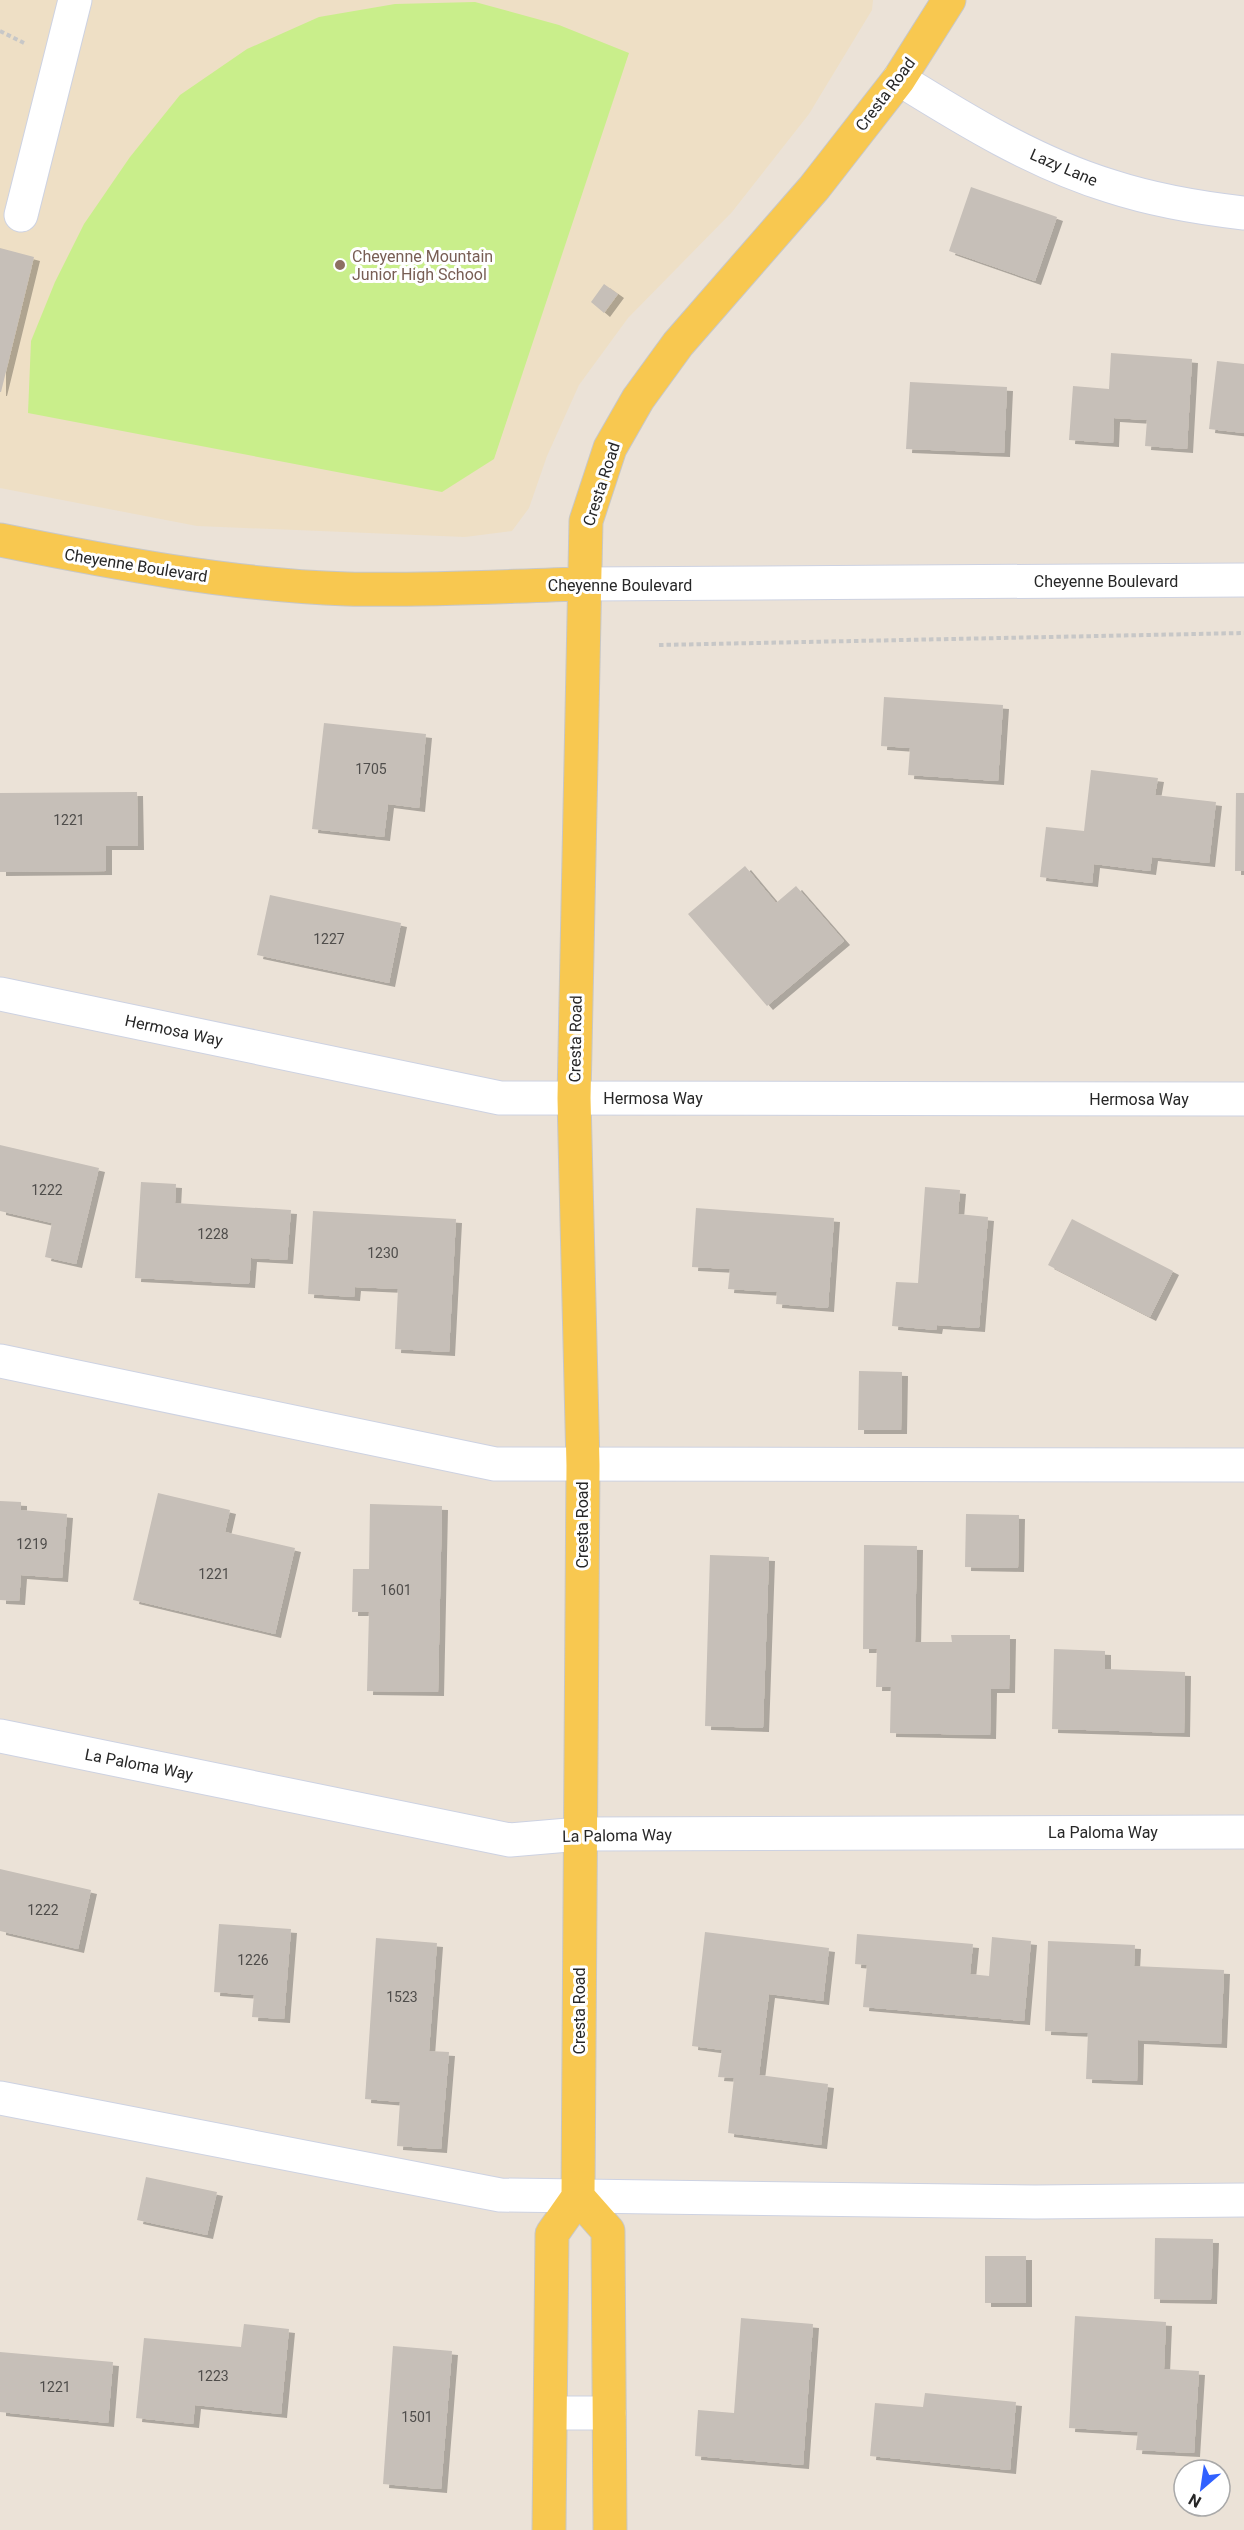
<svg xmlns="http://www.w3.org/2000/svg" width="1244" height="2530" viewBox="0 0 1244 2530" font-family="Roboto,sans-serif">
  <defs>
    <filter id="shadow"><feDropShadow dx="6" dy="4" stdDeviation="0" flood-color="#0004"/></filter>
  </defs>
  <rect width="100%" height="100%" fill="#ebe2d7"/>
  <path fill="#eedfc5" d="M0 0H873L872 10 809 114 732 212 628 318 579 385 547 456 529 508 512 531 465 537 197 526 0 488Z"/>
  <path fill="#c9ee8b" d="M475 2 559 25 629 53 494 459 442 492 28 413 31 341 55 282 84 224 130 157 180 95 247 49 319 17 395 4Z"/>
  <path fill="#c6bfb8" filter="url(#shadow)" d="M971 187 1057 217 1035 281 949 251Z
    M0 248 34 257 1 392H0Z
    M604 284 618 294 604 313 591 302Z
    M1111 353 1192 359 1187 449 1145 446 1147 420 1114 418 1113 443 1069 440 1073 386 1109 389Z
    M1217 361 1244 364V433L1209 429Z
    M910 382 1007 387 1004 453 906 449Z
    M884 697 1003 705 998 781 908 775 910 748 881 746Z
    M324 723 426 734 419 808 388 804 384 837 312 829Z
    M1091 770 1158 778 1155 795 1216 802 1209 863 1152 857 1150 871 1094 864 1092 883 1040 877 1046 827 1084 831Z
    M137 792 138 846H106V871L0 872V793Z
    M1236 793H1244V871H1235Z
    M745 866 776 903 796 886 844 941 767 1006 688 914Z
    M270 895 401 923 389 983 257 955Z
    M0 1145 99 1168 76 1264 45 1257 52 1223 0 1211Z
    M141 1182 176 1184 175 1203 291 1210 287 1260 251 1258 249 1284 135 1278Z
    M925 1187 960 1190 958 1214 988 1217 979 1328 937 1325 936 1330 892 1326 896 1282 918 1283Z
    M696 1208 834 1218 828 1308 776 1304 777 1292 728 1289 730 1269 692 1267Z
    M313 1211 456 1219 449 1352 395 1349 398 1289 355 1287 354 1297 308 1294Z
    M1072 1219 1173 1271 1150 1317 1048 1265Z
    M859 1371 902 1372 901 1430H858Z
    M158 1493 230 1510 225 1532 295 1548 275 1634 133 1600Z
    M0 1501 21 1502V1510L67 1514 62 1578 21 1575 19 1601 0 1600Z
    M370 1504 442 1506 438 1692 367 1691 369 1612H352L353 1569H369Z
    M966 1514 1019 1515 1018 1568 965 1567Z
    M864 1545 917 1546 915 1642H952L951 1635H1010L1009 1689H991L990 1735 890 1733 891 1687H876L877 1649H863Z
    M710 1555 769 1557 763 1728 705 1726Z
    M1054 1649 1105 1651V1669L1185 1672 1184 1733 1052 1729Z
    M0 1869 91 1890 78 1949 0 1931Z
    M219 1924 291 1929 284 2019 252 2017 254 1995 214 1992Z
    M705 1932 829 1948 823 2001 769 1994 759 2075 828 2084 821 2145 728 2133 734 2078 718 2077 722 2050 692 2046Z
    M857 1934 973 1944 970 1974 989 1976 992 1937 1031 1941 1024 2021 863 2007 867 1965 855 1964Z
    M376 1938 437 1943 429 2051 449 2052 441 2149 397 2146 400 2102 365 2099Z
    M1048 1941 1135 1945 1134 1966 1224 1970 1221 2044 1138 2040 1137 2081 1086 2079 1088 2033 1045 2031Z
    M146 2177 217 2192 207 2235 137 2220Z
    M1155 2238 1213 2239 1211 2300 1154 2299Z
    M985 2256H1026V2303H985Z
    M1075 2316 1166 2322 1164 2369 1199 2371 1194 2453 1136 2450 1138 2432 1069 2428Z
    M741 2318 813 2324 803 2465 695 2456 698 2410 734 2413Z
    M244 2324 289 2329 281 2414 195 2405 193 2424 136 2418 144 2338 241 2347Z
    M393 2346 452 2351 441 2489 383 2484Z
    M0 2352 113 2362 108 2423 0 2412Z
    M925 2393 1016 2402 1010 2470 870 2456 875 2403 923 2407Z"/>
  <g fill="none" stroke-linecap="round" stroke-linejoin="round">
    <g stroke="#cdd2e2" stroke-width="35">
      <path id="minor" d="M899 79C965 120 1035 163 1110 186 1153 200 1199 208 1244 213
        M21 215 75 0
        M584 584 1244 580
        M0 994 500 1098 1244 1099
        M0 1361 495 1464 1244 1465
        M0 1736 510 1840 580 1834 1244 1832
        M0 2098 500 2195 1035 2202 1244 2200
        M552 2413H609"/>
    </g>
    <g stroke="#c7c7c7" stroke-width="35">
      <path id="major" d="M0 540C114 563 231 585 347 589 426 591 506 586 584 584
        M578 2197 608 2231 610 2530
        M549 2530 552 2234 578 2197 583 1465 574 1098 586 521 610 448 638 399 678 344 814 188 899 79 949 0"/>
    </g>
    <path stroke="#c7c7c7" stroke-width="4" stroke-dasharray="4.5 3" stroke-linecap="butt" d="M0 31 24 43
      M659 645 1244 633"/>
    <use href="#minor" stroke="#fff" stroke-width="33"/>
    <use href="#major" stroke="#f8c850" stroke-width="33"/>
  </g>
  <circle fill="#8d6e63" stroke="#fff" stroke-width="2" cx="340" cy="265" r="6"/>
  <g text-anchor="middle" stroke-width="6" stroke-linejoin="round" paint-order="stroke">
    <g font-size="14" fill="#4f4d4b">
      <text x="371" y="774">1705</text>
      <text x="69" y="825">1221</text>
      <text x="329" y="944">1227</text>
      <text x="47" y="1195">1222</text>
      <text x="213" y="1239">1228</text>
      <text x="383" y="1258">1230</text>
      <text x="32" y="1549">1219</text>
      <text x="214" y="1579">1221</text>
      <text x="396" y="1595">1601</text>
      <text x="43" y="1915">1222</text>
      <text x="253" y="1965">1226</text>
      <text x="402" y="2002">1523</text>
      <text x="213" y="2381">1223</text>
      <text x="55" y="2392">1221</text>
      <text x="417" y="2422">1501</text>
    </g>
    <g font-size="16" fill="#272727" stroke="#fff">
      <text transform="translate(885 94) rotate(-53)" y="6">Cresta Road</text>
      <text transform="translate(1064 167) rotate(23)" y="6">Lazy Lane</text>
      <text transform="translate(601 484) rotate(-72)" y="6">Cresta Road</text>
      <text transform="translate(136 565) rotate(9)" y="6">Cheyenne Boulevard</text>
      <text x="1106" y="587">Cheyenne Boulevard</text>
      <text x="620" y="591">Cheyenne Boulevard</text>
      <text transform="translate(174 1030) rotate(12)" y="6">Hermosa Way</text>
      <text transform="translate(575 1039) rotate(-89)" y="6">Cresta Road</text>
      <text x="653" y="1104">Hermosa Way</text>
      <text x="1139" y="1105">Hermosa Way</text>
      <text transform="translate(582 1525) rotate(-90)" y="6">Cresta Road</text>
      <text transform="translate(139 1764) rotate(11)" y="6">La Paloma Way</text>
      <text x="1103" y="1838">La Paloma Way</text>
      <text transform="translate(617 1835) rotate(-1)" y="6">La Paloma Way</text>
      <text transform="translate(579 2011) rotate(-90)" y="6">Cresta Road</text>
    </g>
    <g font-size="16" fill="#785e54" stroke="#fff" text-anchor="start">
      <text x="352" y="262">Cheyenne Mountain<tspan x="352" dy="18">Junior High School</tspan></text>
    </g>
  </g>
  <g transform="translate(1202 2488) rotate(209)"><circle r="28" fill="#ffffff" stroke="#a9a9a9" stroke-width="1.5"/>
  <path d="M0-4.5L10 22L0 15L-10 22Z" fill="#3161ff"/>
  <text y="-9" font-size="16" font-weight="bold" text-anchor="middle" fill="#272727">N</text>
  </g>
</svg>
